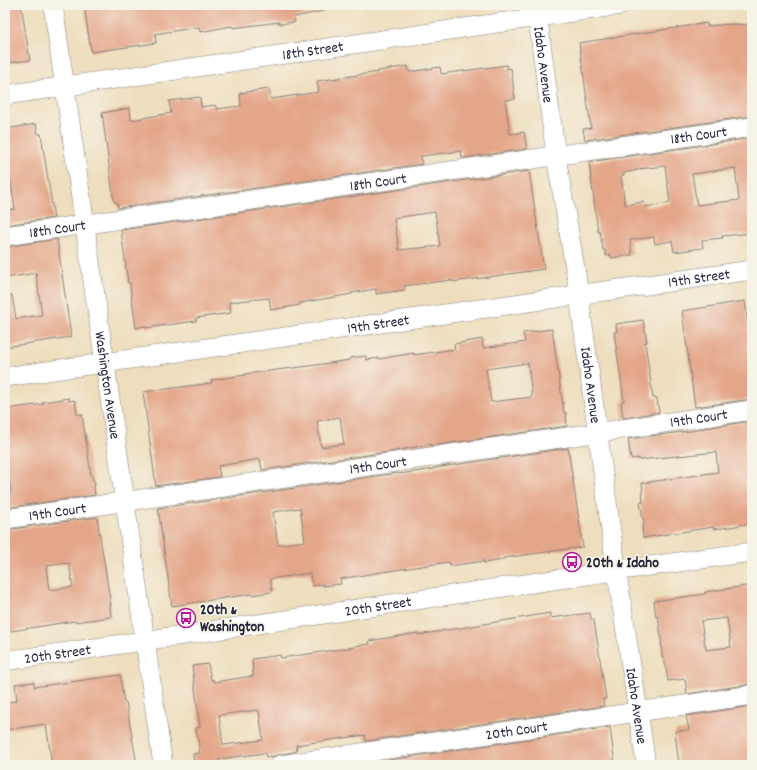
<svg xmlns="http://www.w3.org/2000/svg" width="757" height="770" viewBox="0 0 757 770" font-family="Dekko,sans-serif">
  <rect width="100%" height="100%" fill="#f7f3e8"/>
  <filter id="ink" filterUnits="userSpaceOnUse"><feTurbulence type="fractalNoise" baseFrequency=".025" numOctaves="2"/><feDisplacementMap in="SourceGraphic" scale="8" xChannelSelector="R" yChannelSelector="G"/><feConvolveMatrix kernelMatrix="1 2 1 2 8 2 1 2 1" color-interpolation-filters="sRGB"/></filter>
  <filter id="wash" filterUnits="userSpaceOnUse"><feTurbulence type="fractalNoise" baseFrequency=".012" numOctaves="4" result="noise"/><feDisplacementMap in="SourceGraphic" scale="16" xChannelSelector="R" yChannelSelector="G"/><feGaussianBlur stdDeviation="0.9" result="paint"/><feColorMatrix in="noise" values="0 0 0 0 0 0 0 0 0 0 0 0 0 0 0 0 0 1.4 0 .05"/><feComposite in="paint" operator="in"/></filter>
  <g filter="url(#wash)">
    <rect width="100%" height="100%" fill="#eedebd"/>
    <g id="blocks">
      <path fill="#e4a689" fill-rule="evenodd" d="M5 5H21L30 60 7 63 5 50Z
        M84 5H324V11L294 17 295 22 280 24 279 22 233 28 232 26 200 32 199 27 155 34 156 43 91 52Z
        M707 23V26L731 24 752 25V116L585 140 583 129 591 128 579 43Z
        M507 65V69L511 68 515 99 505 100 510 134 524 132 527 149 462 158 461 151 421 156 422 164 118 208 117 202H114L102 113 130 108 131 120 171 113 169 101 200 97 201 107 215 105 217 109 241 106 240 93 269 89 271 99 319 92 317 81 379 72 378 71 408 66 409 72 440 67 441 74Z
        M36 124 38 134H41L54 218 5 225V210L15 209 5 146V129Z
        M752 138V233L722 236 723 238 702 240 703 248 674 252 672 241 655 244 654 237 630 240 632 255 611 258V255L606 256 605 250H603L600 232H598L589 162ZM665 166 670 203 645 207 644 202 625 205 621 176 624 175V173L638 170V169ZM735 168 739 200 697 205 692 174Z
        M529 171 544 269 454 282V281H451V280L404 286 405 290 376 294V289L351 293 352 294 300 303V305L271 310 269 298 229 302 231 313 196 318V321L146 328 145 326 136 328 131 293 130 283H128L121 230ZM435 212 440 246 399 250 394 218Z
        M57 239 71 337 5 347V295H12L16 319 42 315 36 273 5 278V247Z
        M745 301 752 356V399L695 407 682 311Z
        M643 320 647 342H645L653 398H657L659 412 623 418 621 402 624 401 614 332H617L616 324Z
        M552 329 564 413H566L567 426 431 446 430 444 395 451 262 470 260 459 218 466 220 477 156 486 143 392 212 383 211 380 245 375V374L309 366 350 360V358L366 356V360L379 358V359L414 353V355L455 349 454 344 482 339 483 348 525 342 523 333ZM528 363 532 397 491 402 486 369ZM340 417 344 444 321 447 317 421Z
        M69 398V401L75 400 77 414H82L91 475 95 484 94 488 95 495 5 508V494L11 493 5 446V409L43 404V402Z
        M752 421V523L730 527 713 529V527L643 538 642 526 644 525 640 502H643L642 490 643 489 642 483 718 472 716 452 639 460V458L631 459 628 439 698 430V429Z
        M568 448 583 547 503 558V560L484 563V561L450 566 449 562 382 572 340 579 341 584 323 586V584L312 586 310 573 270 579 272 592 251 595V594L172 606 158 508H159L398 473 399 474 434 469V468ZM300 508 305 541 278 545 273 512Z
        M97 517 111 606H110L111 617 75 622 74 621 5 632V530ZM69 563 73 587 49 590 46 566Z
        M752 585V684L687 694 685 679 668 681 664 657H662L661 637 658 616 656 617 654 601 705 594V592ZM727 618 731 647 706 650 701 621Z
        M550 613V618L590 613 591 619 594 620 606 699H603L604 706 366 741 365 735 296 745 297 751 274 756 266 757 265 753 219 759 220 765H194L193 754 200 753 196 728 200 727 192 666 208 664 211 680 213 679 214 682 253 676 252 659 280 655 281 658 355 647V646L370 644 369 641 418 633V635ZM258 710 259 711 263 740 223 745 219 715Z
        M120 675 124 702H126L137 765H52L46 724 5 730V702L17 701 15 684 34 682V687Z
        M752 706V765H679L675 731 689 730 686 716Z
        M610 727 615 765H369V763Z"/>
    </g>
  </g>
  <g filter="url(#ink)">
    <use href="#blocks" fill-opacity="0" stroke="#88807c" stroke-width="1"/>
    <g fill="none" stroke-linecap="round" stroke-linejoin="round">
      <g stroke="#88807c" stroke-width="20">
        <g id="minor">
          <path id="s1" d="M53 5 163 765"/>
          <path id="s2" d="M536 5 556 156 576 274 614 553 646 765"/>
          <path id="s3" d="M5 95 621 5"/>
          <path id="s4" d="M5 236 752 127"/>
          <path id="s5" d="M5 377 752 270"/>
          <path id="s6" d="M5 519 752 410"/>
          <path id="s7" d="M5 661C254 626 503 585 752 552"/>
          <path id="s8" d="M280 765 752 695"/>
        </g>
      </g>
      <use href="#minor" stroke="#fff" stroke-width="19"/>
    </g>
  </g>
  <defs>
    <g id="bus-ring" transform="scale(1)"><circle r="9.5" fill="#f7f3e8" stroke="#b5179e" stroke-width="1.5"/><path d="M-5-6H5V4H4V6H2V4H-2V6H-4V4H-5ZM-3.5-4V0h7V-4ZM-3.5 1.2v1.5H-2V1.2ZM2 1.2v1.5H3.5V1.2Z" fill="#b5179e"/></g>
  </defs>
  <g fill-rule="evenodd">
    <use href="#bus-ring" x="572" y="562"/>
    <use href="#bus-ring" x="186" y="618"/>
  </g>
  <g text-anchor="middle" stroke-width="3.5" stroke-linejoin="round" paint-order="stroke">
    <g font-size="15" fill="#22223b" stroke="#f7f3e8">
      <text dy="5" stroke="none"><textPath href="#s3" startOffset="311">18th Street</textPath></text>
      <text dy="5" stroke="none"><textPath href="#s2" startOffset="60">Idaho Avenue</textPath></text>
      <text dy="5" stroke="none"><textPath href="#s4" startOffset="701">18th Court</textPath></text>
      <text dy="5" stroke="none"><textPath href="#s4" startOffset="377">18th Court</textPath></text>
      <text dy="5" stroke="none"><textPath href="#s4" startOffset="53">18th Court</textPath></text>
      <text dy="5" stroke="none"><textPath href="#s5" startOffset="701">19th Street</textPath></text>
      <text dy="5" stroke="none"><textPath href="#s5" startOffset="377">19th Street</textPath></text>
      <text dy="5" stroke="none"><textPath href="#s1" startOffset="384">Washington Avenue</textPath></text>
      <text dy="5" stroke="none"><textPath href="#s2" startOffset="384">Idaho Avenue</textPath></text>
      <text dy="5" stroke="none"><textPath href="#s6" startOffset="701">19th Court</textPath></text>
      <text dy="5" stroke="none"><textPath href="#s6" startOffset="377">19th Court</textPath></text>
      <text dy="5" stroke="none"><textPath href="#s6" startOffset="53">19th Court</textPath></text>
      <text dy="5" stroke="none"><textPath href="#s7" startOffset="377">20th Street</textPath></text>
      <text dy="5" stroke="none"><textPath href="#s7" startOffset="53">20th Street</textPath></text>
      <text dy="5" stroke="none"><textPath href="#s2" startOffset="708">Idaho Avenue</textPath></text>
      <text dy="5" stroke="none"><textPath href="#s8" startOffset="239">20th Court</textPath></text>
    </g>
    <g font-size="15" font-weight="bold" fill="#22223b" stroke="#f7f3e8" text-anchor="start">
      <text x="586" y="567">20th &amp; Idaho</text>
      <text x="200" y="614">20th &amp;<tspan x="200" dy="17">Washington</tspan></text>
    </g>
  </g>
  <rect width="757" height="770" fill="none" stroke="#f7f3e8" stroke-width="20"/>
</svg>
